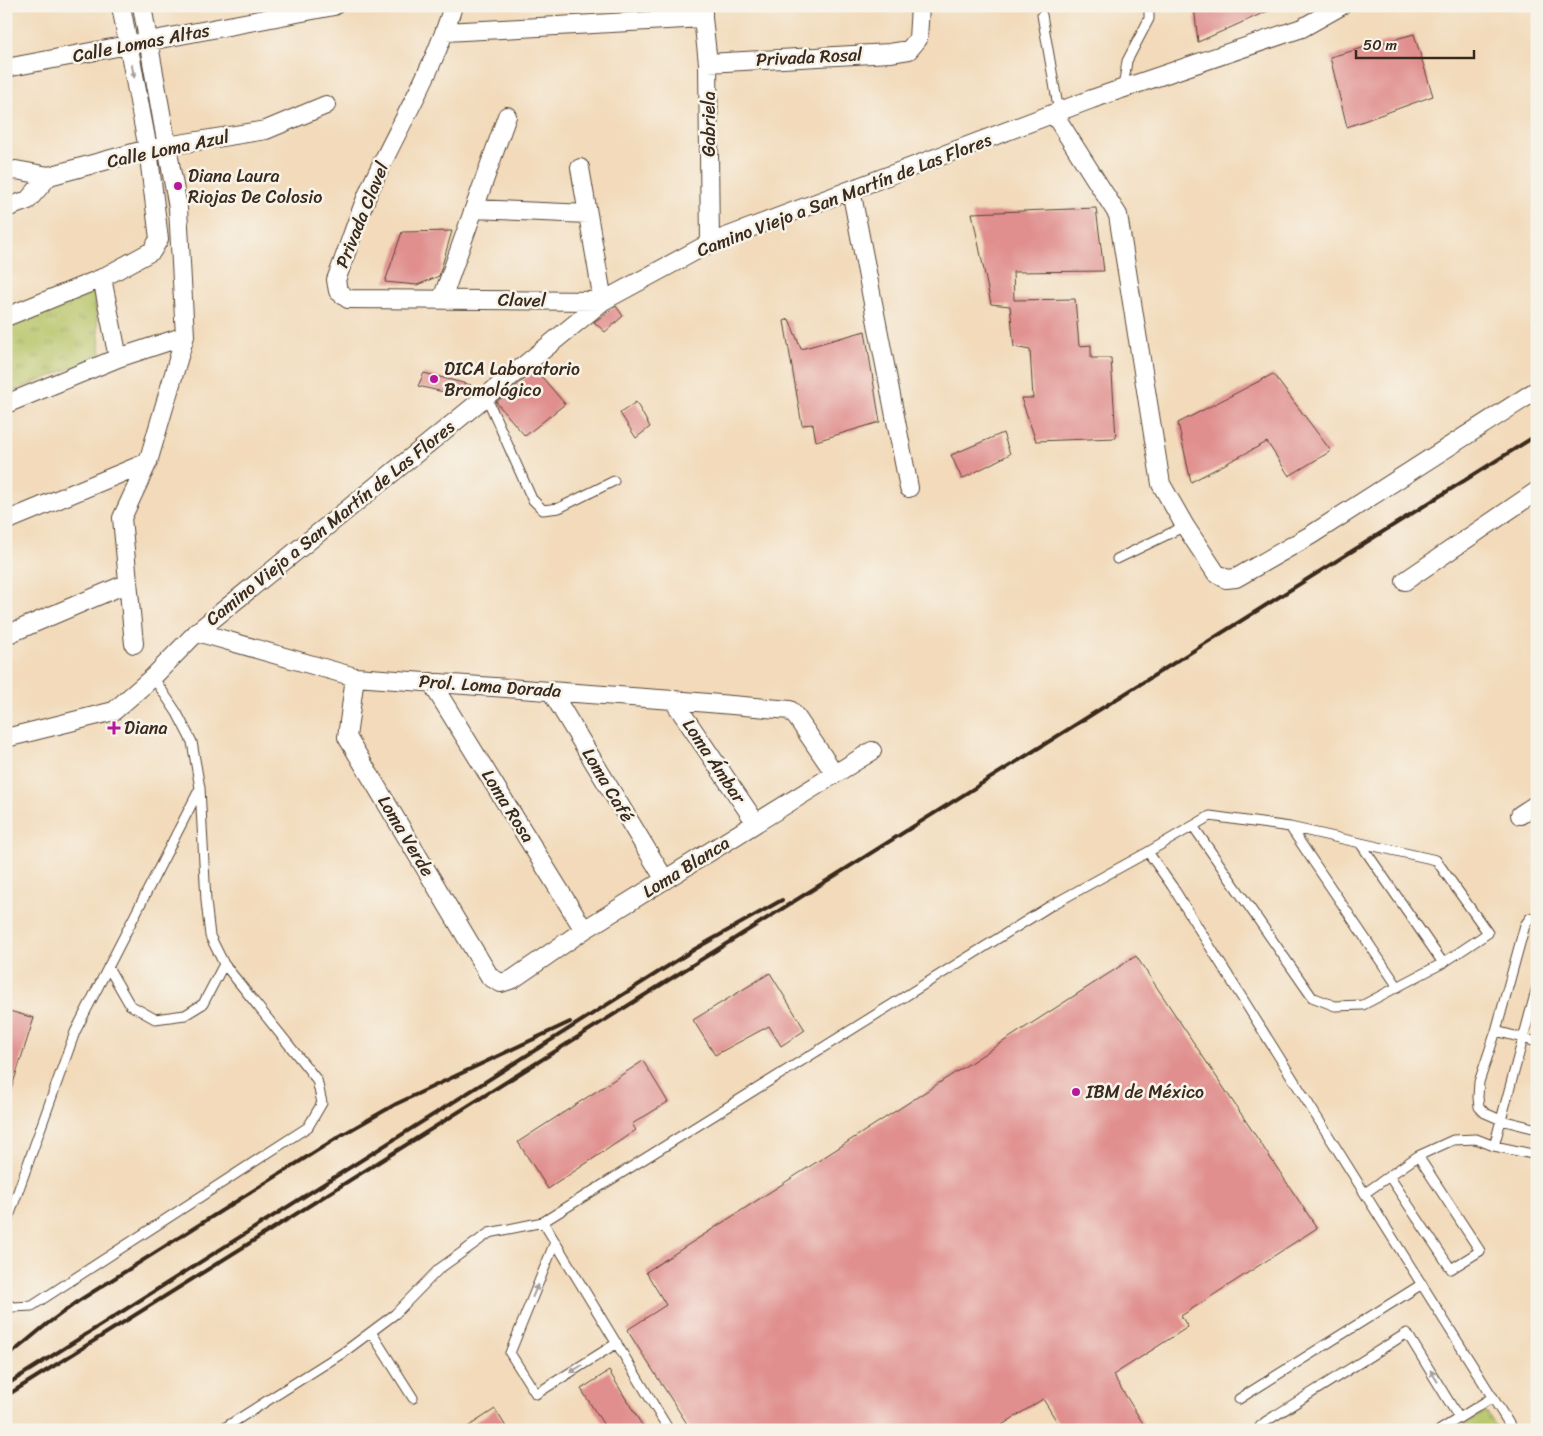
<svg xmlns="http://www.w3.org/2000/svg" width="1543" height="1436" viewBox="0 0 1543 1436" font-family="Sriracha,sans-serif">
  <defs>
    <pattern id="grass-tufts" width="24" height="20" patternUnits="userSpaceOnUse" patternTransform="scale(1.25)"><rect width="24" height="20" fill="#b4c264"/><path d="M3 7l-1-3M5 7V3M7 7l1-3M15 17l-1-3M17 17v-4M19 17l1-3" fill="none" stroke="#949e52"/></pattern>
  </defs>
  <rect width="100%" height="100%" fill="#f7f3e8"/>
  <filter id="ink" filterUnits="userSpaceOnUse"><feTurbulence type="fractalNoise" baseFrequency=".02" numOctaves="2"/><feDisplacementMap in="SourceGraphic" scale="10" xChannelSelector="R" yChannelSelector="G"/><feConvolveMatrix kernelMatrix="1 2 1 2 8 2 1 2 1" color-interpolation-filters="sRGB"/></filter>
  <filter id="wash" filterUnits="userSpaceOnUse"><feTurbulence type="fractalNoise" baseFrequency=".0096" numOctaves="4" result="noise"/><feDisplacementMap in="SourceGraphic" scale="20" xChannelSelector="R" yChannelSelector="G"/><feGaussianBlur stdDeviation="1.12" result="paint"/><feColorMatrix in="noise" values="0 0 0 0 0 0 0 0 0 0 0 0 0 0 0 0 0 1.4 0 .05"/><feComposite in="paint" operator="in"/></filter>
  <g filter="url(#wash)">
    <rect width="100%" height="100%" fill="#f2daba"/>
    <path fill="url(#grass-tufts)" stroke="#787641" d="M94 289 101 356 6 394V325Z
      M1486 1411 1498 1430H1457Z"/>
    <g id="blocks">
      <path fill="#e08f8e" d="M1194 6H1279L1198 42Z
        M1414 34 1433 96 1347 127 1330 57Z
        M1096 208 1104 271 1013 272 1014 300 1075 299 1079 346 1091 345V358H1111L1116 438 1036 441 1021 398H1033L1030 350 1014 347 1010 306 991 304 972 213Z
        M452 231 439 276 417 285 385 282 402 232Z
        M616 306 623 316 605 332 594 322Z
        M789 319 801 349 865 331 880 422 816 441 813 424 802 425 784 321Z
        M536 370 565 404 525 436 496 402Z
        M424 373 471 385 456 395 418 386Z
        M1273 374 1331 451 1289 476 1267 442 1191 482 1178 423Z
        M636 402 650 427 636 438 620 413Z
        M1003 433 1010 454 962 479 951 455Z
        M1136 956 1317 1228 1181 1316 1188 1327 1113 1375 1147 1430H1062L1043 1399 994 1430H691L627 1330 666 1305 646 1272Z
        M770 973 805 1030 781 1046 769 1026 715 1055 693 1020Z
        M6 1010 34 1018 9 1096H6Z
        M643 1061 668 1102 632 1124 636 1130 548 1189 518 1142Z
        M609 1371 645 1430H607L581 1389Z
        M495 1409 508 1430H463Z"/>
    </g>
  </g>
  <g filter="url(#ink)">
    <use href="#blocks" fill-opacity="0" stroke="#564435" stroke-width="1"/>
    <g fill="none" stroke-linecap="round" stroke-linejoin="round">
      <g stroke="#564435" stroke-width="11">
        <path id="service" d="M1042 15 1059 112
          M1123 88 1127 61 1149 19V6
          M486 396 532 499 543 510 559 508 614 481
          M1117 559 1185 526
          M1290 827 1398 987
          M1360 843 1443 963
          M1148 852 1210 816 1290 827 1436 860 1488 933 1443 963 1363 1005 1335 1006 1312 997 1193 826
          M1537 916 1530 918 1525 925 1496 1031 1479 1082 1478 1097 1479 1107 1485 1113 1501 1120 1537 1129
          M108 967 130 1005 155 1019 185 1015 203 1004 224 964
          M1496 1031 1537 1042
          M1494 1146 1537 987
          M1389 1176 1451 1269 1480 1251 1418 1156
          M1365 1193 1418 1156 1453 1140 1476 1139 1494 1146 1537 1155
          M543 1222 669 1430
          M6 1225 75 1032 200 788
          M555 1242 510 1353 536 1394 617 1343
          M6 1303 13 1307 32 1306 308 1127 322 1103 317 1080 224 964 210 936 206 901 200 788 192 742 177 713 153 677
          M371 1332 413 1398
          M1239 1399 1422 1284
          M1265 1422 1407 1333 1459 1418
          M221 1430 344 1352 395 1314 439 1269 489 1233 543 1222 1050 906 1148 852 1172 886 1513 1430
          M1258 1430 1261 1425
          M1440 1430 1493 1397"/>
      </g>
      <g stroke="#564435" stroke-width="20">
        <path id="minor" d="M453 6C435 67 401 122 374 180 359 211 349 247 336 280L338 291 348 299 603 301 580 168
          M703 6V18L708 63 710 243
          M445 32 703 18
          M708 63 890 53 909 50 918 39 920 6
          M6 68 334 6
          M1054 114 1118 215 1161 484 1185 526 1216 573 1226 579 1236 578 1311 535 1537 390
          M6 172 16 170 49 176 148 149 266 130 326 105
          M851 190 909 488
          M6 208 28 200 49 176
          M474 209 588 214
          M102 278 118 358
          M442 299 507 116
          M6 317 102 278 152 251 159 239 148 149 121 6
          M6 404 118 358 185 336
          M6 521 148 462
          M1405 581 1537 491
          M197 632 355 677 673 700 790 710 797 718 835 774
          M6 635 128 583
          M134 644 122 518 148 462 185 336 178 208 142 6
          M355 677 347 737 490 977 501 983 513 979 584 930 872 751
          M431 682 584 930
          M551 691 665 880
          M673 700 756 823
          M6 738 114 711 153 677 197 632 603 301 710 243 1092 99 1302 28 1341 6
          M1520 815 1537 804"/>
      </g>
      <use href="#service" stroke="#fff" stroke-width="9"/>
      <use href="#minor" stroke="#fff" stroke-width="18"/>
      <path stroke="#3b2a1e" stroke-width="4" d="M6 1358 47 1324 80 1300 340 1136 396 1104 570 1022
        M6 1385 695 949 782 900
        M6 1396 1537 435"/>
    </g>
    <defs><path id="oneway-solid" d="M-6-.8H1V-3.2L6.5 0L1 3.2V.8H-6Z" transform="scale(1.25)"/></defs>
    <g fill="#a79f9a">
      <use href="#oneway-solid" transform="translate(133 71) rotate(79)"/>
      <use href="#oneway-solid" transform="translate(535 1291) rotate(-68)"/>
      <use href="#oneway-solid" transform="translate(576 1369) rotate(148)"/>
      <use href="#oneway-solid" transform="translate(1434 1376) rotate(-122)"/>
    </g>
  </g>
  <g fill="#b5179e" stroke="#f7f3e8" stroke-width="2">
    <circle cx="178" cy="186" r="5"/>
    <circle cx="434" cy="379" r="5"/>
    <path d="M111.5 720.5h5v5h5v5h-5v5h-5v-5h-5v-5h5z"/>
    <circle cx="1076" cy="1092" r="5"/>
  </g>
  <g text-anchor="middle" stroke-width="5" stroke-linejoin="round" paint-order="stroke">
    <g font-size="18" fill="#3b2a1e" stroke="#f7f3e8">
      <text transform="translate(141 43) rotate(-11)" y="6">Calle Lomas Altas</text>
      <text transform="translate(809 57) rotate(-3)" y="6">Privada Rosal</text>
      <text transform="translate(709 124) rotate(-90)" y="6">Gabriela</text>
      <text transform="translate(168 149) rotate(-12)" y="6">Calle Loma Azul</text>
      <text transform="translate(844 195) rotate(-21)" y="6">Camino Viejo a San Martín de Las Flores</text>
      <text transform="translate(362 215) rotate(-68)" y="6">Privada Clavel</text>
      <text transform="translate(522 300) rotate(1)" y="6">Clavel</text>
      <text transform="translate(330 523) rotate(-39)" y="6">Camino Viejo a San Martín de Las Flores</text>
      <text transform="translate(490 686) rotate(4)" y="6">Prol. Loma Dorada</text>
      <text transform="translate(714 761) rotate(56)" y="6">Loma Ámbar</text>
      <text transform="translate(608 785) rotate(59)" y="6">Loma Café</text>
      <text transform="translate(508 806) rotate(58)" y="6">Loma Rosa</text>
      <text transform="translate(406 836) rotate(59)" y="6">Loma Verde</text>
      <text transform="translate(686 867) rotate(-32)" y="6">Loma Blanca</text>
    </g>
    <g font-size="18" fill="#3b2a1e" stroke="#f7f3e8" text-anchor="start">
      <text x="188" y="182">Diana Laura<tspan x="188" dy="21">Riojas De Colosio</tspan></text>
      <text x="444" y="375">DICA Laboratorio<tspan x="444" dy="21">Bromológico</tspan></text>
      <text x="124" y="734">Diana</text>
      <text x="1086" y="1098">IBM de México</text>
    </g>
  </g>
  <rect width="1543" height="1436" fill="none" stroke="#f7f3e8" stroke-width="25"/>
  <path d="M1356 50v8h118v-8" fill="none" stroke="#3b2a1e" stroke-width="2.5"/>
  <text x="1363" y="50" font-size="15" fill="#3b2a1e" stroke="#f7f3e8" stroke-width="4" paint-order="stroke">50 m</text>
</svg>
